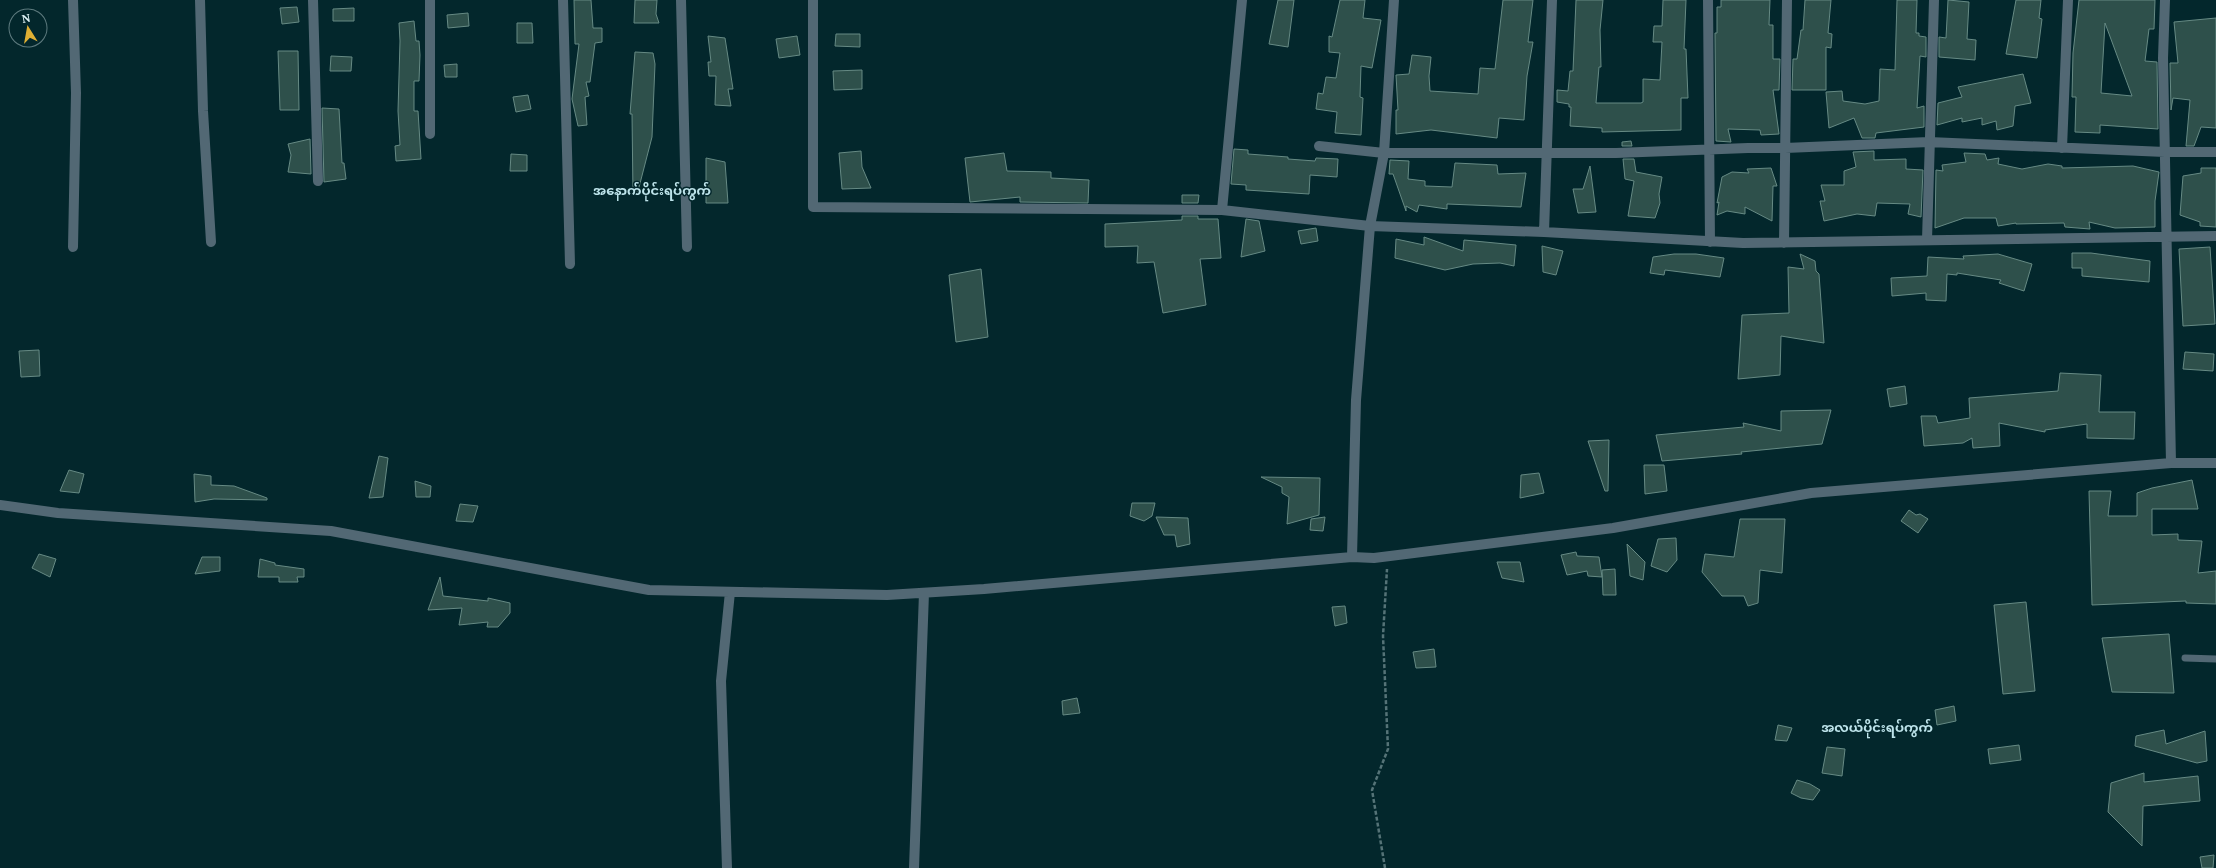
<svg xmlns="http://www.w3.org/2000/svg" width="2216" height="868" viewBox="0 0 2216 868" font-family="'PT Serif','Noto Sans Myanmar',serif">
  <rect width="100%" height="100%" fill="#03272c"/>
  <path fill="#2e504b" stroke="#668a84" fill-rule="evenodd" d="M574 0H591L593 28H602V42L595 43 590 82H586L589 96 585 97 587 125 578 126 572 99 579 44H575Z
    M635 0H657L656 14 659 23H634Z
    M1278 0H1294L1288 47 1269 44Z
    M1340 0H1365L1363 18 1381 20 1372 68 1361 66 1360 97 1363 98 1361 135 1335 133 1337 112 1316 109 1318 93 1323 94 1326 77 1336 78 1340 53 1329 52V36L1332 37Z
    M1503 0H1533L1528 42H1533L1527 76 1524 120 1499 118 1497 138 1431 130 1396 134V110H1398L1396 75 1409 74 1412 55 1431 57 1429 76 1430 91 1478 94 1480 68 1495 69Z
    M1576 0H1603L1600 30 1601 67H1599L1596 103H1641L1643 102V79L1660 80 1662 42H1653L1654 26H1662L1663 0H1686L1684 49H1686L1688 98H1681V130L1602 132V128L1570 126 1571 107H1569V104L1557 102V90L1568 91 1570 71H1573Z
    M1721 0H1770L1769 25H1773V59H1780L1779 90H1773L1779 134 1761 135 1760 130 1728 129 1731 142 1716 141 1715 33H1717V7H1721Z
    M1805 0H1831L1828 33 1832 34 1831 48 1826 47V90H1792L1793 59H1797L1801 30H1803Z
    M1897 0H1917L1916 33H1919V36L1926 37V57L1920 56 1917 108 1924 106V127L1876 133 1875 138H1862L1854 118 1829 128 1826 92 1842 91 1843 101 1865 104 1879 101 1880 69 1895 70Z
    M1948 0 1969 2 1967 39 1976 40 1975 60 1939 57V37L1946 38Z
    M2016 0H2041L2039 18 2042 19 2037 58 2006 54Z
    M2079 0H2155L2154 29H2149L2145 61 2157 62 2158 129 2100 125V133L2075 132 2076 97H2072L2073 53ZM2105 23 2132 96 2101 93Z
    M297 7 299 22 282 24 280 8Z
    M354 8V21H333V9Z
    M468 13 469 26 448 28 447 15Z
    M2216 18V128L2201 127 2194 146H2186L2190 100 2173 98 2171 110 2170 63H2178L2174 22Z
    M414 21 416 41H419L420 55 419 81H414V111H418L421 159 396 161 395 146 400 145 398 111 400 41 399 23Z
    M517 23H532L533 43H517Z
    M836 34H860V47L835 46Z
    M708 36 725 38 733 89H728L731 106 715 105 716 76H709L708 62H711Z
    M797 36 800 55 779 58 776 39Z
    M278 51H298L299 110H280Z
    M635 52 653 53 655 64 652 137 637 195H633L632 114H630Z
    M331 56 352 57 351 71H330Z
    M457 64V77H445L444 65Z
    M862 70V89L834 90 833 71Z
    M2023 74 2031 103 2015 106 2013 126 1997 130 1996 121 1982 125V118L1962 122V118L1937 125 1938 103 1962 97 1958 87Z
    M528 95 531 109 516 112 513 97Z
    M322 108 339 109 342 163H344L346 179 324 182Z
    M310 139 311 174 288 172 291 155 288 144Z
    M1631 141 1632 146H1622V142Z
    M1234 149 1248 150V154L1288 157V159L1315 161 1316 158 1338 159 1337 177 1310 175 1309 194 1246 190V185L1231 184Z
    M861 151 862 167 871 188 842 189 839 153Z
    M1874 151V160L1906 159V169L1923 170 1921 217 1908 214 1910 204 1877 203 1875 216 1857 214 1824 221 1820 201H1825L1821 185H1844V171L1856 167 1853 152Z
    M1004 153 1007 171 1051 172V178L1089 180 1088 203 1020 202V197L970 202 965 158Z
    M1964 153 1985 154 1987 160 1999 158 1998 164 2022 169 2048 164 2062 166V168L2133 166 2159 172 2155 201V227L2115 228 2089 222 2090 229 2065 227 2064 223 2016 224V223L1998 226 1996 218H1964L1935 228 1936 170 1943 171 1942 165 1966 162Z
    M511 154 527 155V171H510Z
    M706 158 725 162 728 203H706Z
    M1623 159H1634L1636 172 1662 177 1659 194 1660 203 1655 218 1628 216 1634 181 1625 179Z
    M1390 160 1409 161 1408 179 1425 181V186L1452 187 1455 163 1497 165 1498 174 1526 173 1521 207 1447 204V209L1419 205 1417 212 1406 206V211L1393 174H1389Z
    M1590 166 1596 212 1578 213 1573 189H1583Z
    M1771 168 1777 186H1773L1772 221 1745 207V214L1727 211 1717 215 1719 202 1717 203 1722 177 1732 172 1749 173 1747 169Z
    M2201 168H2216V227L2200 226V222L2180 215 2183 176 2201 173Z
    M1182 195H1199L1198 203H1182Z
    M1182 216H1198V219H1218L1221 258 1200 259 1206 305 1163 313 1154 262 1137 263 1138 246 1105 247V224L1182 220Z
    M1246 219 1259 221 1265 251 1241 257Z
    M1316 228 1318 241 1301 244 1298 231Z
    M1424 237 1463 251 1464 240 1516 245 1514 266 1500 263 1473 264 1445 270 1395 258 1396 239 1424 245Z
    M1542 246 1563 251 1556 275 1543 272Z
    M2210 247 2215 324 2183 326 2179 249Z
    M2072 253H2091L2150 261 2149 282 2082 276V268H2072Z
    M1674 254H1696L1724 258 1720 277 1665 270 1664 275 1650 273 1653 257Z
    M1800 254 1815 261 1816 271 1819 274 1824 343 1781 336 1780 375 1738 379 1742 315 1789 313 1788 267 1804 269Z
    M1998 254 2032 264 2024 291 1999 283 2001 280 1957 273V275L1947 274 1946 301 1926 300V293L1892 296 1891 278 1927 276 1928 257 1964 259 1963 256Z
    M981 269 988 337 956 342 949 275Z
    M39 350 40 376 21 377 19 351Z
    M2185 352 2214 354 2213 371 2183 369Z
    M2060 373 2101 375 2099 412H2135L2134 439 2087 438V424L2045 430V432L1999 423 2000 446 1973 448 1972 438 1963 443 1924 446 1921 416H1936L1938 423 1970 418 1969 398 2058 391Z
    M1905 386 1907 404 1890 407 1887 389Z
    M1831 410 1822 444 1741 452 1742 454 1662 461 1656 435 1744 427 1743 423 1781 431V411Z
    M1609 440 1608 491H1605L1588 441Z
    M379 456 388 458 383 497 369 498Z
    M1644 465H1664L1667 491 1645 494Z
    M69 470 84 474 79 493 60 491Z
    M1539 473 1544 493 1520 498 1521 475Z
    M194 474 211 476V485L234 486 267 498V500L214 499 195 502Z
    M1261 477 1320 478 1319 515 1287 524 1289 497 1282 493V487Z
    M2192 480 2198 509H2152V535L2178 534V540L2202 541 2198 573 2216 571V604L2186 603V601L2092 605 2089 491H2111L2108 516H2137V493L2152 488Z
    M415 481 431 486 430 497H416Z
    M1132 503H1155L1152 516 1144 521 1130 516Z
    M460 504 478 506 473 522 456 521Z
    M1909 510 1916 515 1920 514 1928 519 1918 533 1901 521Z
    M1156 517 1188 518 1190 544 1177 547 1175 535H1164Z
    M1325 517 1323 531 1310 530 1311 519Z
    M1740 519H1785L1782 573 1760 570 1758 603 1748 606 1744 596H1722L1702 572 1705 554 1734 557Z
    M1676 538 1677 560 1667 572 1651 566 1658 539Z
    M1627 544 1645 562 1643 580 1630 576Z
    M1576 552 1577 556 1599 557 1602 577 1588 576 1587 571 1567 575 1561 555Z
    M39 554 56 559 50 577 32 568Z
    M202 557H220V571L195 574Z
    M260 559 275 563V565L304 569V577H297L298 582H279V577H258Z
    M1497 562H1520L1524 582 1502 578Z
    M1615 569 1616 595H1603L1602 570Z
    M440 577 443 596 488 601V598L510 603V613L498 627H487L488 622 459 625 462 608 428 610Z
    M2026 602 2035 691 2003 694 1994 605Z
    M1345 606 1347 623 1335 626 1332 607Z
    M2169 634 2174 693 2112 692 2102 638Z
    M1434 649 1436 667 1416 668 1413 652Z
    M1077 698 1080 713 1063 715 1062 701Z
    M1954 706 1956 721 1937 725 1935 710Z
    M1778 725 1792 728 1787 741 1775 740Z
    M2164 730 2166 744 2205 731 2207 761 2197 763 2135 746 2136 736Z
    M2019 745 2021 760 1990 764 1988 749Z
    M1827 747 1845 749 1842 776 1822 773Z
    M2144 773V782L2198 776 2200 801 2143 806 2142 846 2108 812 2111 783Z
    M1797 780 1810 784 1820 790 1813 800 1801 798 1791 793Z
    M2214 855 2213 868H2202L2200 857Z"/>
  <g fill="none" stroke-linecap="round" stroke-linejoin="round">
    <path stroke="#557377" stroke-width="2.5" stroke-dasharray="4 2" stroke-linecap="butt" d="M1385 868 1372 790 1388 749 1383 636 1387 569"/>
    <path stroke="#526874" stroke-width="7" d="M2185 658 2216 659"/>
    <path stroke="#526874" stroke-width="10" d="M200 0 203 111 211 242
      M313 0 318 181
      M430 0V134
      M563 0 570 264
      M681 0 687 247
      M813 0V207L1222 210 1370 226 1544 232 1743 243 2216 236
      M1708 0 1710 242
      M2165 0 2163 58 2171 463
      M1319 146 1384 153H1616L1748 148H1785L1929 142 2165 152H2216
      M2062 148 2068 0
      M1222 210 1242 0
      M1544 232 1552 0
      M1927 240 1934 0
      M1784 243 1787 0
      M73 247 76 93 73 0
      M0 505 58 513 331 531 649 590 887 595 984 589 1352 557 1374 558 1613 528 1811 493 2171 463H2216
      M1352 557 1356 400 1370 226 1384 153 1394 0
      M727 868 721 681 730 592
      M914 868 924 593"/>
  </g>
  <g text-anchor="middle" stroke-width="3" stroke-linejoin="round" paint-order="stroke">
    <g font-size="13" font-weight="bold" fill="#bde3ea" stroke="#03272c">
      <text x="652" y="195">အနောက်ပိုင်းရပ်ကွက်</text>
      <text x="1877" y="732">အလယ်ပိုင်းရပ်ကွက်</text>
    </g>
  </g>
  <g transform="translate(28 28) rotate(349)"><circle r="19" fill="#03272c" stroke="#5d7a7e"/>
  <path d="M0-3L7 15L0 10L-7 15Z" fill="#e0b034"/>
  <text y="-6" font-size="11" font-weight="bold" text-anchor="middle" fill="#e3f6f9">N</text>
  </g>
</svg>
